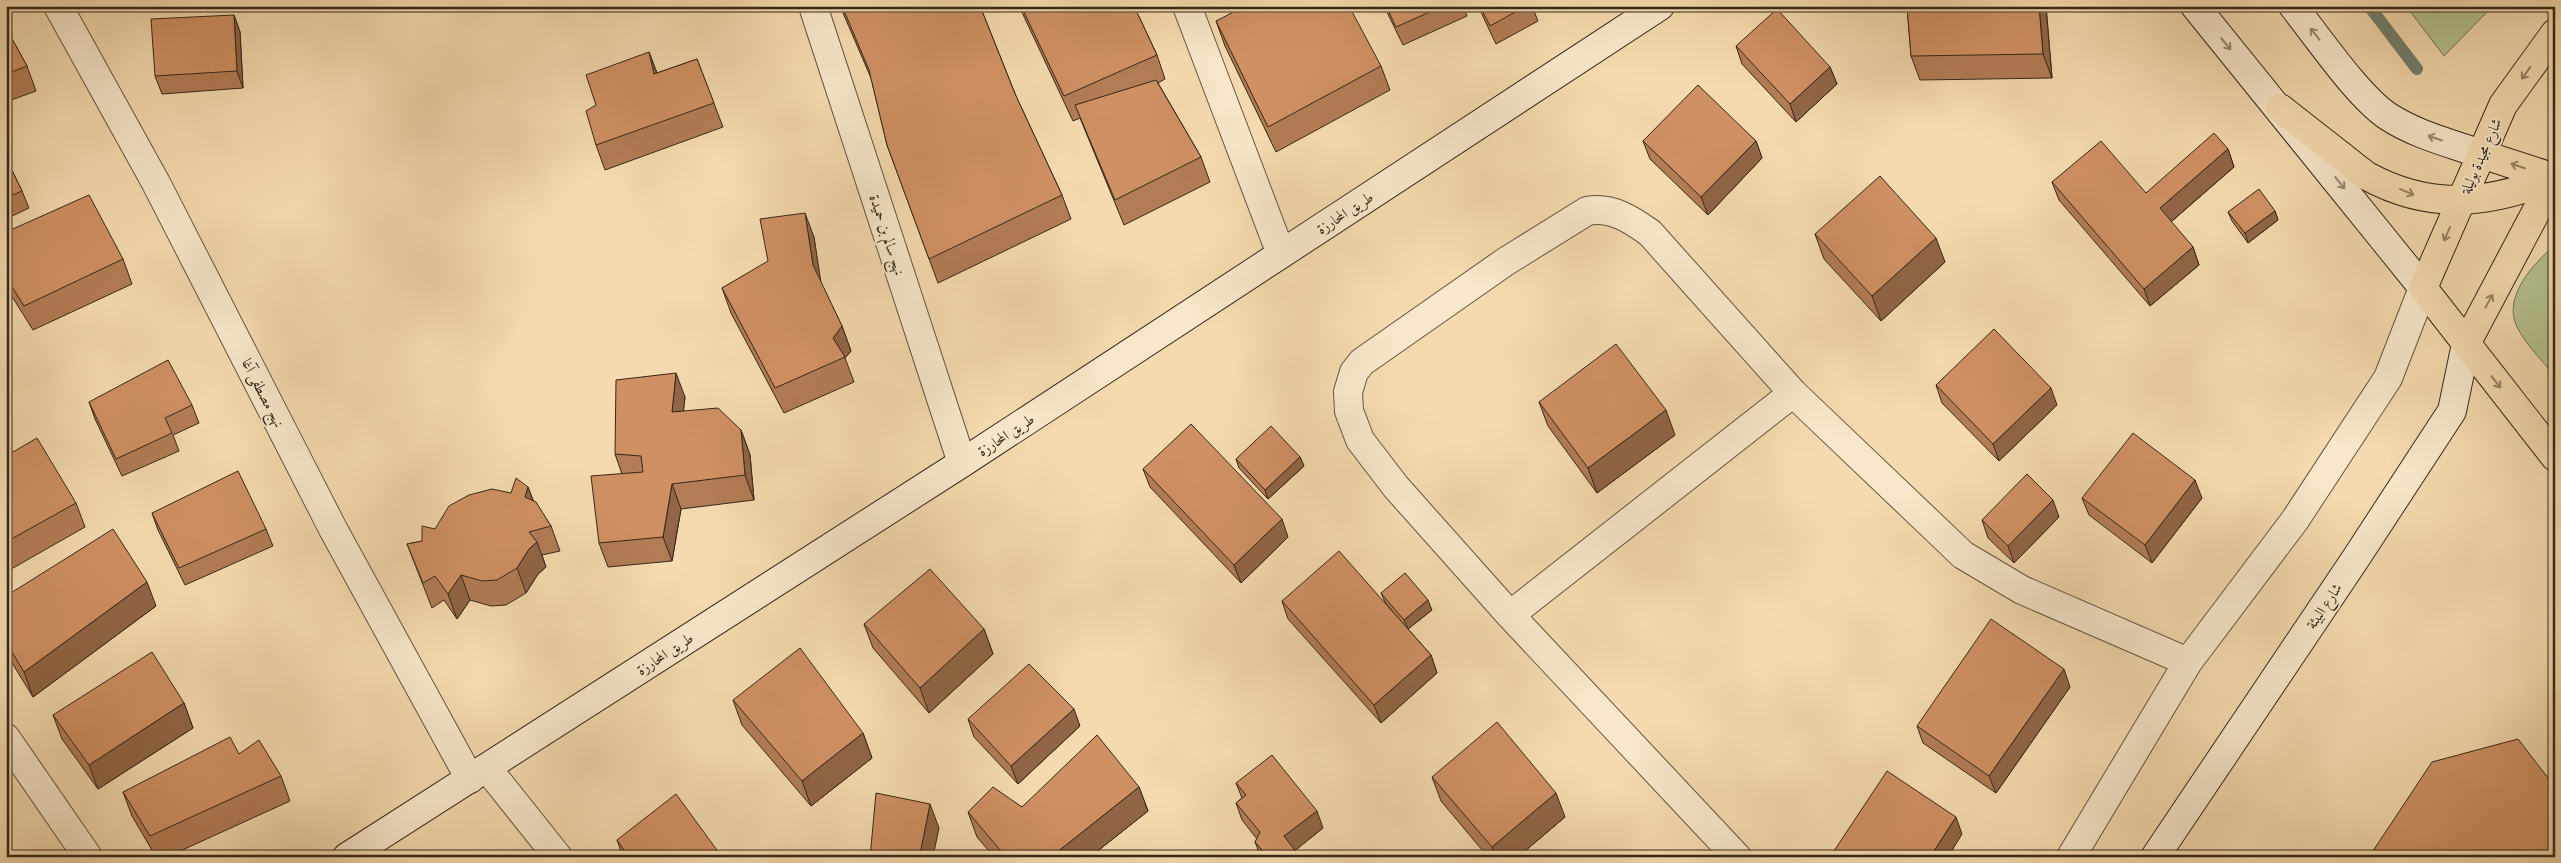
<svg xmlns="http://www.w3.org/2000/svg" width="2561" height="863" viewBox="0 0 2561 863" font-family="'IM FELL Great Primer',Amiri,serif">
  <rect width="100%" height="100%" fill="#f4daae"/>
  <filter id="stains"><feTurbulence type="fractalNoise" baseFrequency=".004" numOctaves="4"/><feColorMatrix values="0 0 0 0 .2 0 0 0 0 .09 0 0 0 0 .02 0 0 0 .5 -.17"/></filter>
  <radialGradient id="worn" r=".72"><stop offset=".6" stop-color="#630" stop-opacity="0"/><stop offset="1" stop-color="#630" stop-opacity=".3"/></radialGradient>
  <path fill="#b5c18f" stroke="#747455" d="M2406 6H2493L2444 56Z
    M2555 245V377C2543 361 2526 345 2517 327 2502 297 2534 263 2555 245Z"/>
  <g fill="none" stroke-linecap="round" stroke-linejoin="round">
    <path stroke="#72806f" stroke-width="12" d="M2369 6 2417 69"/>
    <g stroke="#645440" stroke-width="30">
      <path id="street" d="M58 6 156 183 333 529 470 779
        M813 6 962 463
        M1187 6 1281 254
        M1510 615 1793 393
        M6 738 88 857
        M487 768 558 857
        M1737 857 1510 615 1396 487 1360 440 1349 411 1348 392 1354 372 1362 362 1505 262 1587 211C1611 206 1632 220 1650 233L1793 393 1963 555 2022 590 2188 662
        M2071 857 2188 662 2295 520 2388 378 2423 288"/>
    </g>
    <g stroke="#34281b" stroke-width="30">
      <path id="secondary" d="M2195 6 2423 288
        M2293 6C2317 36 2359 98 2389 117 2417 135 2450 143 2481 154
        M347 857 962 463 1660 6
        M2155 857 2356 558 2452 411 2466 344"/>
    </g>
    <g stroke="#34281b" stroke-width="30">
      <path id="primary" d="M2555 33 2503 105 2423 288 2555 457
        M2280 108C2300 124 2320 139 2340 155 2349 162 2358 170 2367 176 2431 211 2489 204 2554 178
        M2481 154 2555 178
        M2466 344 2555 176"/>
    </g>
    <use href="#street" stroke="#f8e7ca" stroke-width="28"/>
    <use href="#secondary" stroke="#f8e7ca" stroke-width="28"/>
    <use href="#primary" stroke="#f4daae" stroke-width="28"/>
  </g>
  <path fill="#b27c55" stroke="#34281b" d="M631 6H649L633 12Z
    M840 6H980L1016 96 1062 195 1071 219 938 283 887 145 871 78Z
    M1019 6H1134L1157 55 1165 79 1158 83 1201 157 1210 182 1124 225 1080 118 1073 121Z
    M1384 6H1463L1467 16 1403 45Z
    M1478 6H1532L1538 21 1496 44Z
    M1907 6H2046L2052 78 1920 80 1911 56Z
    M234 15 240 32 243 88 162 94 155 76Z
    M1216 21 1381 66 1390 90 1276 152 1225 46Z
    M6 28 27 66 36 91 6 102Z
    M1736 46 1830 67 1837 84 1796 122 1742 64Z
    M649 52 657 73 697 59 723 127 605 170 596 145V105Z
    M1643 141H1756L1762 158 1708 215 1650 159Z
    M2228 149 2234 167 2171 222 2193 247 2199 265 2150 306 2059 200 2052 182 2146 193Z
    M6 158 22 191 29 208 6 219Z
    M2275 211 2278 220 2248 243 2232 221 2228 212Z
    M6 232 123 259 132 284 33 330 6 287Z
    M1815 234 1945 262 1881 321 1824 259Z
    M814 237 820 281 842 326 851 351 845 358 854 382 784 413 731 313 722 288Z
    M1936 385 2057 405 1999 461 1942 403Z
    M685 397 683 411 741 430 750 455 754 500 681 509 672 561 608 567 599 543 622 474 615 454Z
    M89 402 192 405 199 423 173 435 179 451 122 476 95 419Z
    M1539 402 1675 435 1597 493 1548 426Z
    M6 456 76 503 85 527 6 572Z
    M1300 457 1304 466 1268 499 1239 468 1236 459Z
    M1143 469 1288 537 1241 583 1150 487Z
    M528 487 533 500 551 526 560 551 542 555 546 567 538 574 526 593 506 605 491 606 470 600 457 619 444 600 432 608 407 544 422 541 511 493Z
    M2082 498H2202L2152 563 2089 515Z
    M152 513 266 529 273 546 185 585 158 530Z
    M2059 517 2014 563 1988 538 1982 520Z
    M1381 593 1432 610 1408 629 1431 655 1437 673 1381 723 1288 619 1282 601 1398 618 1385 602Z
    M6 596 156 606 33 697 6 653Z
    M864 624 984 629 993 654 929 713 873 648Z
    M2070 687 1996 793 1923 743 1917 726Z
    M733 700 863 733 872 758 811 806 742 725Z
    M184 703 193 728 98 789 62 739 53 715Z
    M968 719 1080 726 1018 784 974 737Z
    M239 754 281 776 290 801 167 857H156L132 816 123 792Z
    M1432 777 1565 817 1518 857H1488L1441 801Z
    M1236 783 1323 828 1295 850 1300 857H1261L1255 842 1257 839 1242 820 1236 803 1242 798Z
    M1139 787 1148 811 1090 857H994L977 837 968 812 1022 807Z
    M617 840 722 857H623Z"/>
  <path fill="#916545" stroke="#34281b" d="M2039 6H2046L2052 78 2043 54Z
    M234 15 240 32 243 88 237 71Z
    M649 52 658 76 654 74Z
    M1830 67 1837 84 1796 122 1790 104Z
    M1756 141 1762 158 1708 215 1701 197Z
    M2228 149 2234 167 2166 226 2160 208Z
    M2275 211 2278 220 2248 243 2245 233Z
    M805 213 814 237 822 289 813 265Z
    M1936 238 1945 262 1881 321 1872 296Z
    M2193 247 2199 265 2150 306 2144 289Z
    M842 326 851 351 845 358 833 338Z
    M676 373 685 397 681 437 672 412Z
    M2051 388 2057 405 1999 461 1993 444Z
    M1666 410 1675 435 1597 493 1588 468Z
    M741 430 750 455 754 500 745 475Z
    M1300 457 1304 466 1268 499 1265 490Z
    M2195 480 2202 498 2152 563 2145 545Z
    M672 484 681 509 672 561 663 537Z
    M528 487 537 511 525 497Z
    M2053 500 2059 517 2014 563 2008 546Z
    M1282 519 1288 537 1241 583 1234 565Z
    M537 542 546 567 538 574 526 593 517 568 529 549Z
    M461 575 470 600 457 619 448 594Z
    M147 582 156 606 33 697 24 672Z
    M1428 600 1432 610 1408 629 1404 620Z
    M984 629 993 654 929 713 920 688Z
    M1431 655 1437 673 1381 723 1374 705Z
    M2064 669 2070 687 1996 793 1989 776Z
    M184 703 193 728 98 789 89 765Z
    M1074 709 1080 726 1018 784 1011 766Z
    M863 733 872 758 811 806 802 781Z
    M1139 787 1148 811 1090 857H1051Z
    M1556 793 1565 817 1518 857H1495L1492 847Z
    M930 804 939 828 933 857H921L920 854Z
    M1317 811 1323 828 1291 854 1284 836Z
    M1956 817 1962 834 1948 857H1930Z"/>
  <path fill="#cf9063" stroke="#34281b" d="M842 6H980L1016 96 1062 195 929 259 887 145 869 70Z
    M1021 6H1134L1157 55 1064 96Z
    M1245 6H1349L1381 66 1268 127 1216 21Z
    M1386 6H1443L1396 27Z
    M1480 6H1526L1490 26Z
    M1907 6H2039L2043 54 1911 56Z
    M1777 9 1830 67 1790 104 1736 46Z
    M234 15 237 71 155 76 151 19Z
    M6 28 27 66 6 74Z
    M649 52 654 74 697 59 714 103 596 145 586 111 596 105 586 75Z
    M1156 80 1201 157 1115 200 1075 105Z
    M1698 85 1756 141 1701 197 1643 141Z
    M2214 133 2228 149 2160 208 2193 247 2144 289 2052 182 2101 141 2146 193Z
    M6 158 22 191 6 198Z
    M1880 176 1936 238 1872 296 1815 234Z
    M2259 189 2275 211 2245 233 2228 212Z
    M89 195 123 259 24 306 6 277V232Z
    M805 213 813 265 842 326 833 338 845 357 775 388 722 288 768 261 760 219Z
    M1994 329 2051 388 1993 444 1936 385Z
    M1616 344 1666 410 1588 468 1539 402Z
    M168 360 192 405 165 418 172 433 116 459 89 402Z
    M676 373 672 412 718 408 741 430 745 475 672 484 663 537 599 543 591 476 643 472 641 456 615 454 616 380Z
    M1191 424 1282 519 1234 565 1143 469Z
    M1271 426 1300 457 1265 490 1236 459Z
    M2133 433 2195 480 2145 545 2082 498Z
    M37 438 76 503 6 542V456Z
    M238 471 266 529 179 568 152 513Z
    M2027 474 2053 500 2008 546 1982 520Z
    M516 478 528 487 525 497 536 502 551 526 529 532 537 542 529 549 517 568 497 580 482 581 461 575 448 594 435 576 423 583 407 544 422 541V526L435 529 449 506 469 495 492 489 511 493Z
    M113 529 147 582 24 672 6 642V596Z
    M1339 551 1431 655 1374 705 1282 601Z
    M930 569 984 629 920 688 864 624Z
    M1405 573 1428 600 1404 620 1381 593Z
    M1991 619 2064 669 1989 776 1917 726Z
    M800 648 863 733 802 781 733 700Z
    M152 652 184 703 89 765 53 715Z
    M1029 664 1074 709 1011 766 968 719Z
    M1497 722 1556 793 1492 847 1432 777Z
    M1097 735 1139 787 1051 857H1006L968 812 993 787 1022 807Z
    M230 737 239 754 259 740 281 776 150 836 123 792Z
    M2518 739 2555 787V857H2369L2432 762Z
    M1272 755 1317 811 1284 836 1300 857H1268L1255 842 1260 832 1236 803 1246 795 1236 783Z
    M1887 771 1956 817 1930 857H1830Z
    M876 793 930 804 920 854 922 857H871V847Z
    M676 794 722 857H629L617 840Z"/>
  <defs><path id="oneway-shaft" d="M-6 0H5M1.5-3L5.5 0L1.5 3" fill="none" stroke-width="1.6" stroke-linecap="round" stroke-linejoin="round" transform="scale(1.25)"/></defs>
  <g stroke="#968872">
    <use href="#oneway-shaft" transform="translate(2315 34) rotate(-129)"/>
    <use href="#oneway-shaft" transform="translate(2226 44) rotate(50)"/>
    <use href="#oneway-shaft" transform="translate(2435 138) rotate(-161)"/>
    <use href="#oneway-shaft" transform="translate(2340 183) rotate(51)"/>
  </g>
  <g stroke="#948164">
    <use href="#oneway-shaft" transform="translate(2526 73) rotate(126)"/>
    <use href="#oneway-shaft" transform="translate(2518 166) rotate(-162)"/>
    <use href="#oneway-shaft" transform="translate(2407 192) rotate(23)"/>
    <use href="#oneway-shaft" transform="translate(2447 234) rotate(114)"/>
    <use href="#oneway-shaft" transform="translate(2489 301) rotate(-62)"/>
    <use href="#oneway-shaft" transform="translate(2496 382) rotate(52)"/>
  </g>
  <g text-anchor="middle" stroke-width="4" stroke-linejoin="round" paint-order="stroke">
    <g font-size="15" fill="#34281b" stroke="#f8e7ca">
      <text transform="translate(2481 156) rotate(-66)" y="5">شارع مجيدة بوليلة</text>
      <text transform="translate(1345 213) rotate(-33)" y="5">طريق المحارزة</text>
      <text transform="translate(887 235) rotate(72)" y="5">نهج سالم بن حميدة</text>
      <text transform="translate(263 393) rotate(63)" y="5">نهج مصطفى آغا</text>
      <text transform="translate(1006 435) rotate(-33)" y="5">طريق المحارزة</text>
      <text transform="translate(2324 606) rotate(-56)" y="5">شارع البيئة</text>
      <text transform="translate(665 654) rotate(-33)" y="5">طريق المحارزة</text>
    </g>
  </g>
  <rect width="2561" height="863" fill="none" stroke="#f4daae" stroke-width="25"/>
  <rect x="8" y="8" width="2546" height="848" fill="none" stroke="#34281b" stroke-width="2.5"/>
  <rect x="12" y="12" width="2536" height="838" fill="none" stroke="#34281b"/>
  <rect width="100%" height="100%" filter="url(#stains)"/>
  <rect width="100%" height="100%" fill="url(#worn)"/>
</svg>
